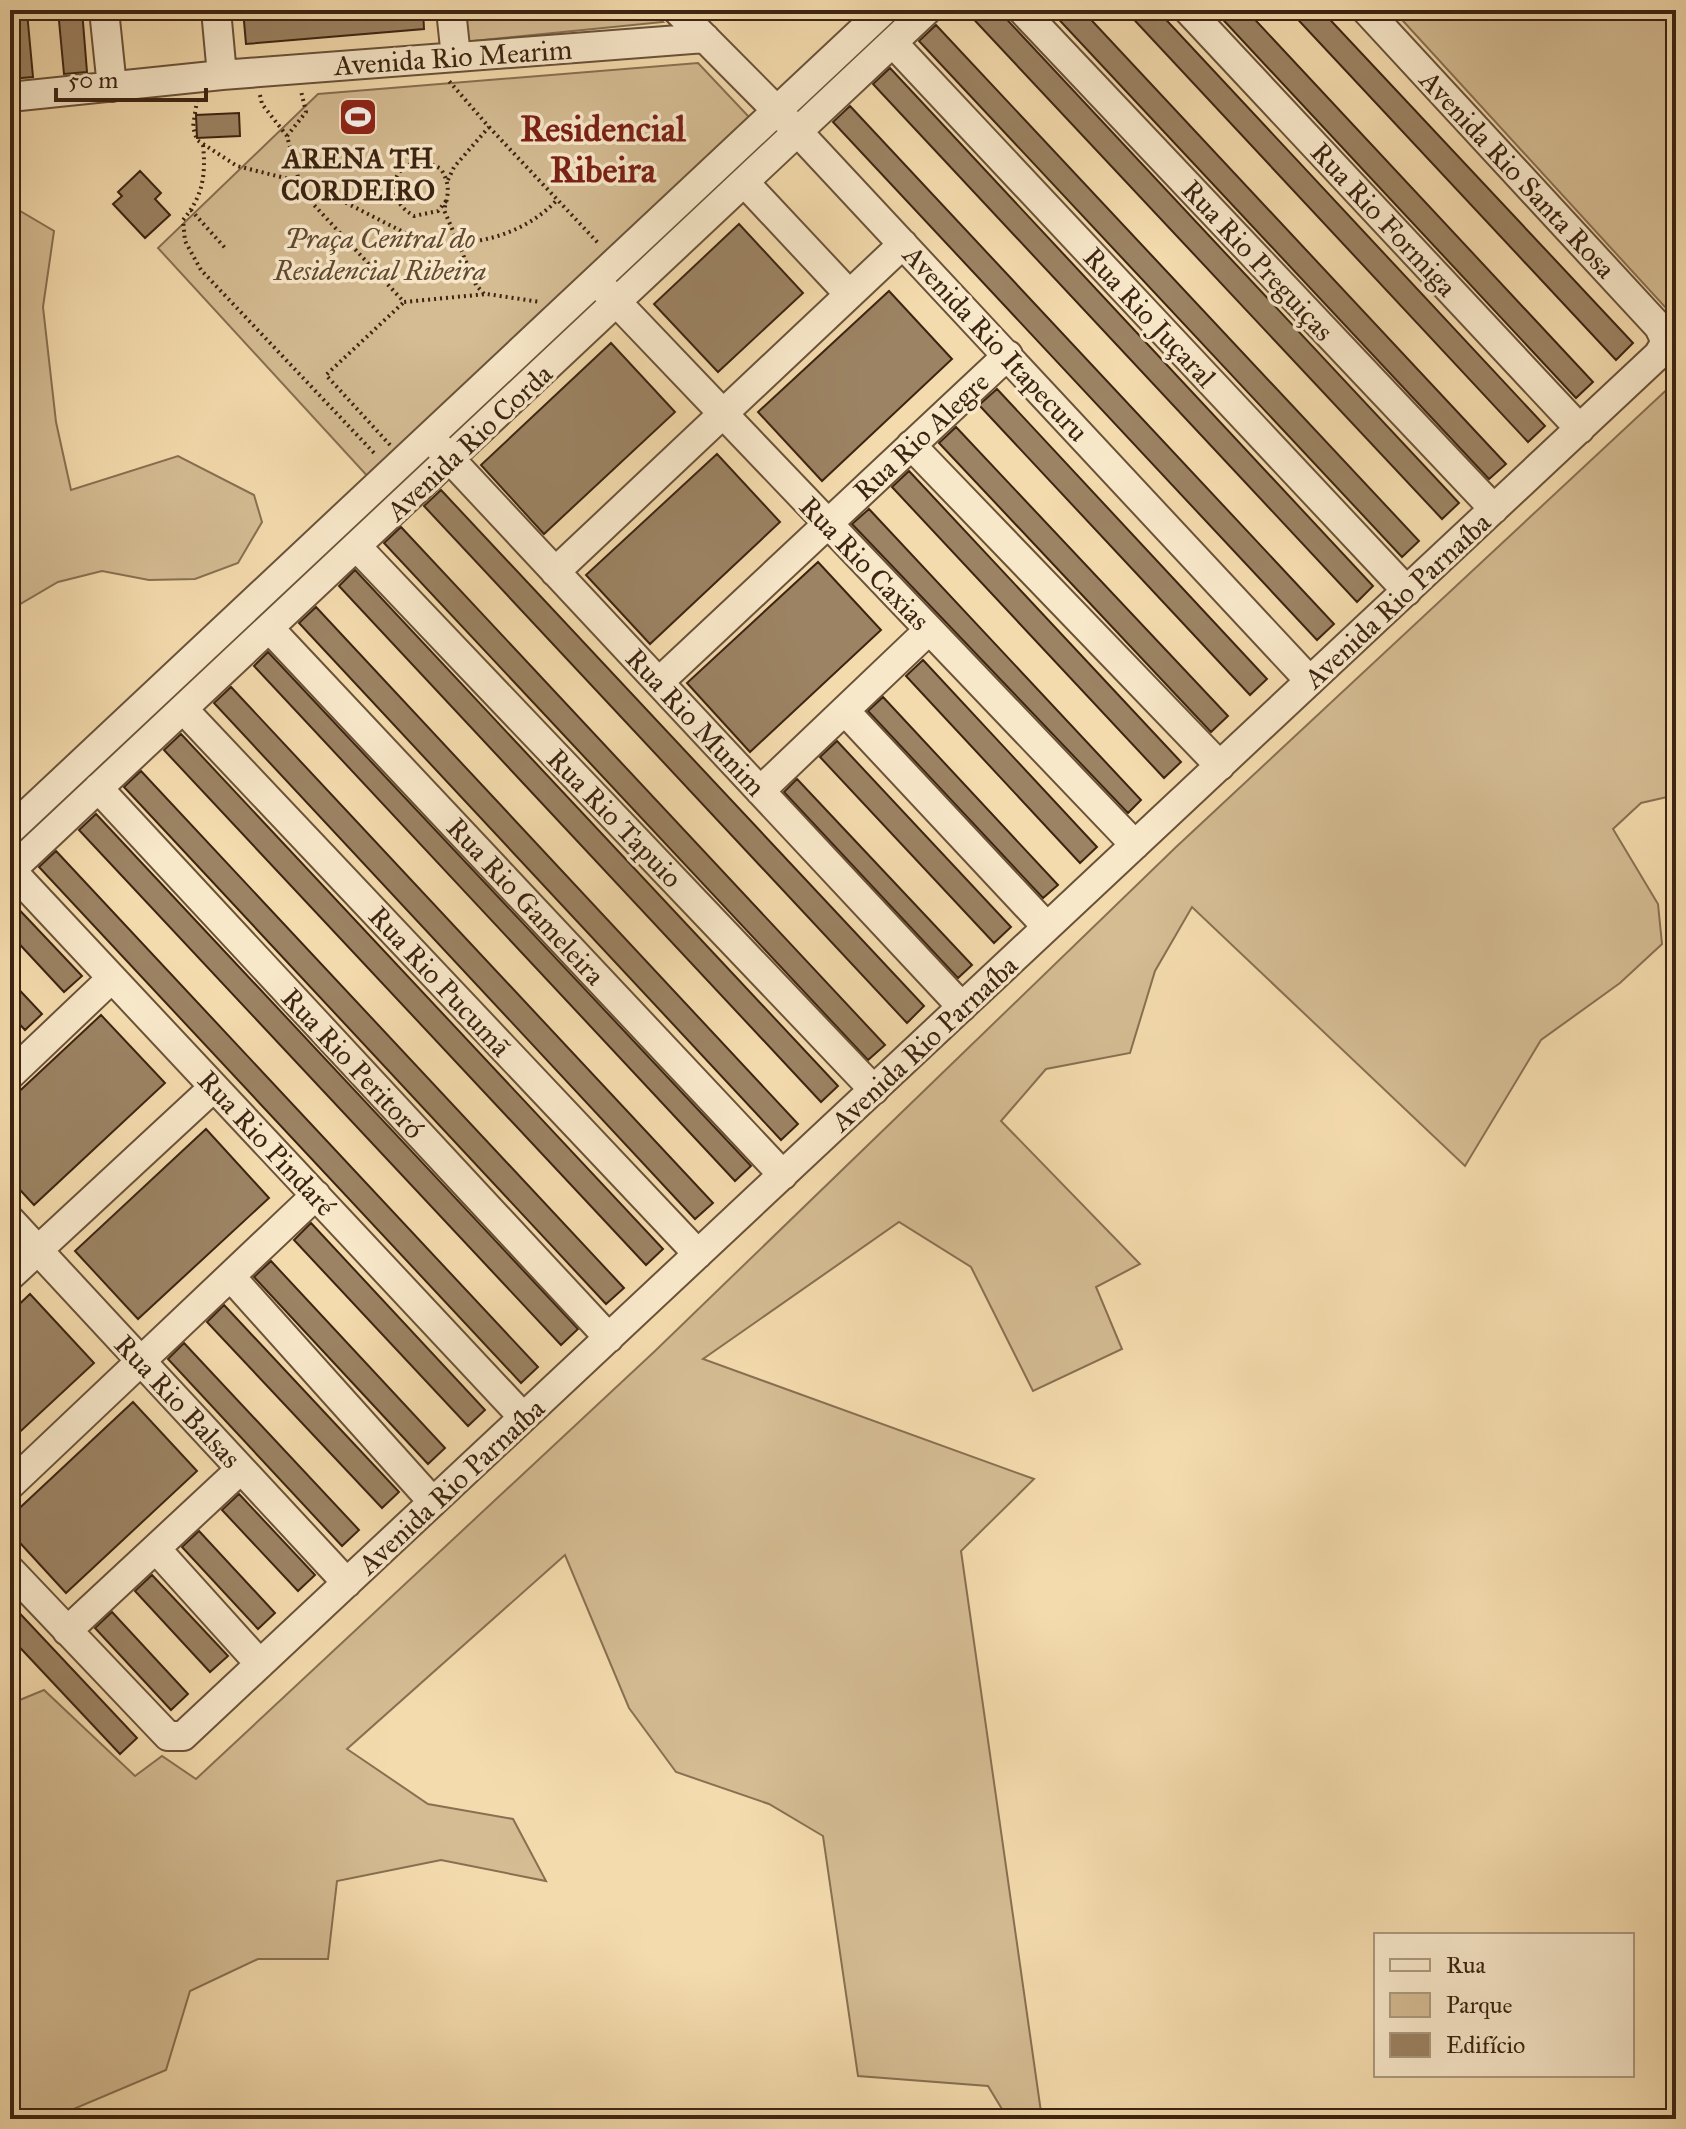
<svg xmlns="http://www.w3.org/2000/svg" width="1686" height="2129" viewBox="0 0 1686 2129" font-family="'IM FELL Great Primer',serif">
  <rect width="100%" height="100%" fill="#f4dbad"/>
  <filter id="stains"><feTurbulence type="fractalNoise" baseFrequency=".0025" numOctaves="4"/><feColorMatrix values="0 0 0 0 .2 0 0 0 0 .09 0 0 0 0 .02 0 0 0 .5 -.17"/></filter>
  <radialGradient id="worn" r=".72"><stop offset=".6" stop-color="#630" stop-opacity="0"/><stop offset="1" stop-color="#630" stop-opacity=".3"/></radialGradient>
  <path fill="#d5bc93" stroke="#887052" stroke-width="2" d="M460 10H651L663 22 464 42Z
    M1393 10H1676V319Z
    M698 63 749 117 371 480 158 248 318 94Z
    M10 205 54 231 43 307 56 422 71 490 178 456 254 495 262 522 238 563 195 579 149 580 102 571 58 582 10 610Z
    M1676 381V795L1641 803 1613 829 1658 904 1662 944 1620 983 1541 1040 1465 1166 1192 907 1155 971 1130 1053 1046 1069 1001 1121 1140 1264 1096 1287 1122 1349 1033 1391 971 1267 899 1222 703 1359 1034 1479 961 1551 1042 2119H1008L988 2086 858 2076 823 1836 769 1804 676 1772 629 1708 565 1555 347 1749 428 1804 513 1819 546 1881 441 1860 337 1881 328 1959H258L190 1991 166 2070 50 2119H21L10 2104V1704L44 1690 135 1776 162 1756 196 1779 655 1351 1175 848Z"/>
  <path fill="#9c8363" stroke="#3c2412" stroke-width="2" d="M58 10H82L87 72 64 74Z
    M243 10H423L424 29 246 44Z
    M965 10H998L1459 503 1442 519Z
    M1050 10H1082L1506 464 1489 479Z
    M1125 10H1157L1545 426 1528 442Z
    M1214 10H1246L1593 382 1576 398Z
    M1289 10H1321L1633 343 1616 360Z
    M27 12 33 77 10 79V14Z
    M936 25 1419 541 1402 557 919 41Z
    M890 68 1373 586 1357 602 873 84Z
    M850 106 1334 624 1317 640 833 122Z
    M239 113 240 136 197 138 196 115Z
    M140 171 161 193 155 199 170 215 145 238 113 204 122 196 118 192Z
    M739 224 803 293 718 372 654 304Z
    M889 291 952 359 822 481 758 412Z
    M611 343 675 412 544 534 481 465Z
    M997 389 1267 679 1250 695 979 405Z
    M956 427 1228 716 1211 732 939 443Z
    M717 454 780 522 650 644 586 575Z
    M909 471 1181 762 1164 778 892 487Z
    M441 490 924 1006 907 1023 424 506Z
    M869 509 1141 800 1128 813 852 524Z
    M401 527 885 1045 868 1060 384 543Z
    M818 562 881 630 750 752 687 683Z
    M355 570 838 1086 821 1102 339 586Z
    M316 607 798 1124 781 1140 299 623Z
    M268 652 751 1166 735 1181 254 666Z
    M923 660 1097 847 1080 863 906 676Z
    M231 687 713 1203 695 1219 214 703Z
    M883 697 1058 885 1043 898 868 711Z
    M181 734 663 1249 646 1265 164 750Z
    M837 741 1011 927 994 943 820 757Z
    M141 771 624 1288 606 1304 124 787Z
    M797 779 972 965 958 978 784 792Z
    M96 814 578 1329 561 1345 79 830Z
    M56 851 538 1367 521 1383 39 867Z
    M10 900 82 976 64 992 10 934Z
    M10 980 42 1014 25 1030 10 1014Z
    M101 1015 165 1083 34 1205 10 1179V1100Z
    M206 1129 269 1198 138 1319 75 1251Z
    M311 1223 485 1410 468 1426 294 1240Z
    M271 1261 445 1448 428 1464 254 1277Z
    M30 1294 94 1363 10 1441V1313Z
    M224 1305 399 1492 382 1508 207 1322Z
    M184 1343 359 1530 342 1546 168 1359Z
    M133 1402 197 1471 66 1593 10 1532V1517Z
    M239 1494 315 1575 298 1591 222 1510Z
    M199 1531 275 1613 258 1629 182 1547Z
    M152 1575 228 1656 210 1672 135 1591Z
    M10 1603 137 1738 120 1754 10 1637Z
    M112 1612 188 1694 171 1710 95 1628Z"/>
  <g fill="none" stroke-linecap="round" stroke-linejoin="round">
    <g stroke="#6a5239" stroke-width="32">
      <path id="minor" d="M104 10 112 87
        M216 10 222 75
        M451 10 456 57
        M677 10 798 132 1310 681
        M1022 10 1494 509
        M1188 10 1580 429
        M893 43 1407 591
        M10 97 222 75 705 38
        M745 183 849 294
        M605 290 1135 845
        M911 445 1220 766
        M438 446 962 1007
        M357 547 874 1090
        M555 572 903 244
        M269 628 783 1175
        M659 682 1008 355
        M183 709 698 1254
        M845 711 1047 927
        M98 788 609 1338
        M760 791 929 630
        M10 830 884 10
        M10 869 523 1417
        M10 871 927 10
        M10 1075 112 978
        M10 1220 347 1583
        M10 1276 214 1087
        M231 1277 433 1502
        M10 1485 316 1195
        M157 1550 260 1664
        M10 1570 168 1736H183L1658 355 1666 342 1659 327 1366 10
        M67 1631 241 1469"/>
    </g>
    <path stroke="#3c2412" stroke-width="4" stroke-dasharray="2 4" stroke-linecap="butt" d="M260 95 262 104 287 136 302 192 404 302 487 294 540 302
      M197 100 193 127 197 140 237 166 309 184 423 242C471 248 523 236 557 200
      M489 127 600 245
      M287 136 306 112 301 91
      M203 145C206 175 203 196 183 220L185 241 201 270 375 454
      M448 180 454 167 489 127 449 81
      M446 201 438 211 414 216C374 193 401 145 441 169 450 184 449 193 444 210L476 285 484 294
      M191 210 226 249
      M390 445 326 375 404 302"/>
    <use href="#minor" stroke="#f8e8ca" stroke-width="28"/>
  </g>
  <defs>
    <g id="stadium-square" transform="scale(2)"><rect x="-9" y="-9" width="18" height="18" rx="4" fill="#8f2418" stroke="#f8e8ca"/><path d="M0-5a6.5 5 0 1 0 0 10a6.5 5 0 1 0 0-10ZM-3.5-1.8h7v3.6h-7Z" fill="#fff"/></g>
  </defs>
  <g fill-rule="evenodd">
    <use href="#stadium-square" x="358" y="117"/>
  </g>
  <g text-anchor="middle" stroke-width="7" stroke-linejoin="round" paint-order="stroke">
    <g font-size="28" fill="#3c2412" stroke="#f8e8ca">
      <text transform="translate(453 57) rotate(-4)" y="10">Avenida Rio Mearim</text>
      <text transform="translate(1518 174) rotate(47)" y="10">Avenida Rio Santa Rosa</text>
      <text transform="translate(1384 219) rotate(47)" y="10">Rua Rio Formiga</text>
      <text transform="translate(1258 260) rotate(47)" y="10">Rua Rio Preguiças</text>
      <text transform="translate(1150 317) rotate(47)" y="10">Rua Rio Juçaral</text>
      <text transform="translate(996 343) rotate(47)" y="10">Avenida Rio Itapecuru</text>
      <text transform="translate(921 436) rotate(-43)" y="10">Rua Rio Alegre</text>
      <text transform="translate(469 442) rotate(-43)" y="10">Avenida Rio Corda</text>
      <text transform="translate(865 563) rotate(46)" y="10">Rua Rio Caxias</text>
      <text transform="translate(1397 600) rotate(-43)" y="10">Avenida Rio Parnaíba</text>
      <text transform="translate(696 722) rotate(47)" y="10">Rua Rio Munim</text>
      <text transform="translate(615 818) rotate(46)" y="10">Rua Rio Tapuio</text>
      <text transform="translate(526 901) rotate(47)" y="10">Rua Rio Gameleira</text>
      <text transform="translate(440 981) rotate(47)" y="10">Rua Rio Pucumã</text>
      <text transform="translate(924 1043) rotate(-43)" y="10">Avenida Rio Parnaíba</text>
      <text transform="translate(353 1063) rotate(47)" y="10">Rua Rio Peritoró</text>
      <text transform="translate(267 1143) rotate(47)" y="10">Rua Rio Pindaré</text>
      <text transform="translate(178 1401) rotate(47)" y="10">Rua Rio Balsas</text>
      <text transform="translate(451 1486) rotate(-43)" y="10">Avenida Rio Parnaíba</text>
    </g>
    <g font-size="28" font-weight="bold" fill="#3c2412" stroke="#f8e8ca">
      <text x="358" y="168">ARENA TH<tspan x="358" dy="32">CORDEIRO</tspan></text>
    </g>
    <g font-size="28" font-style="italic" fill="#624a32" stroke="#f8e8ca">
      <text x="380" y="248">Praça Central do<tspan x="380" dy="32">Residencial Ribeira</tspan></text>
    </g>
    <g font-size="36" font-weight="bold" fill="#7a1f14" stroke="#f8e8ca">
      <text x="603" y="141">Residencial<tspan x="603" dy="41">Ribeira</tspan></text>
    </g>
  </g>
  <rect width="1686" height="2129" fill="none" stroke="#f4dbad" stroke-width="40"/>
  <rect x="12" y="12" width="1662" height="2105" fill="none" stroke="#3c2412" stroke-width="4"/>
  <rect x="20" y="20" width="1646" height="2089" fill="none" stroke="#3c2412" stroke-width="2"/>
  <rect x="1374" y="1933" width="260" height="144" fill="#f8e8ca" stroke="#ad9a80" stroke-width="2"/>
  <rect x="1390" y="1959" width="40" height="12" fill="#f8e8ca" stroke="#ad9a80" stroke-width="2"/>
  <text x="1446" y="1973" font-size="24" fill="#3c2412">Rua</text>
  <rect x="1390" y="1993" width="40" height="24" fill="#d5bc93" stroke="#ad9a80" stroke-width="2"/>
  <text x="1446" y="2013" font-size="24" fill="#3c2412">Parque</text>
  <rect x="1390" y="2033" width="40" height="24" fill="#9c8363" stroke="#ad9a80" stroke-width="2"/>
  <text x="1446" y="2053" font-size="24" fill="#3c2412">Edifício</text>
  <path d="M56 88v12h150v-12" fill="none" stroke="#3c2412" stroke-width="4"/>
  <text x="68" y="88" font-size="24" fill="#3c2412" stroke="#f8e8ca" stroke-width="6" paint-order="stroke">50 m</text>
  <rect width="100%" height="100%" filter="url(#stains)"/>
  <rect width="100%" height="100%" fill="url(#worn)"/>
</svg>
